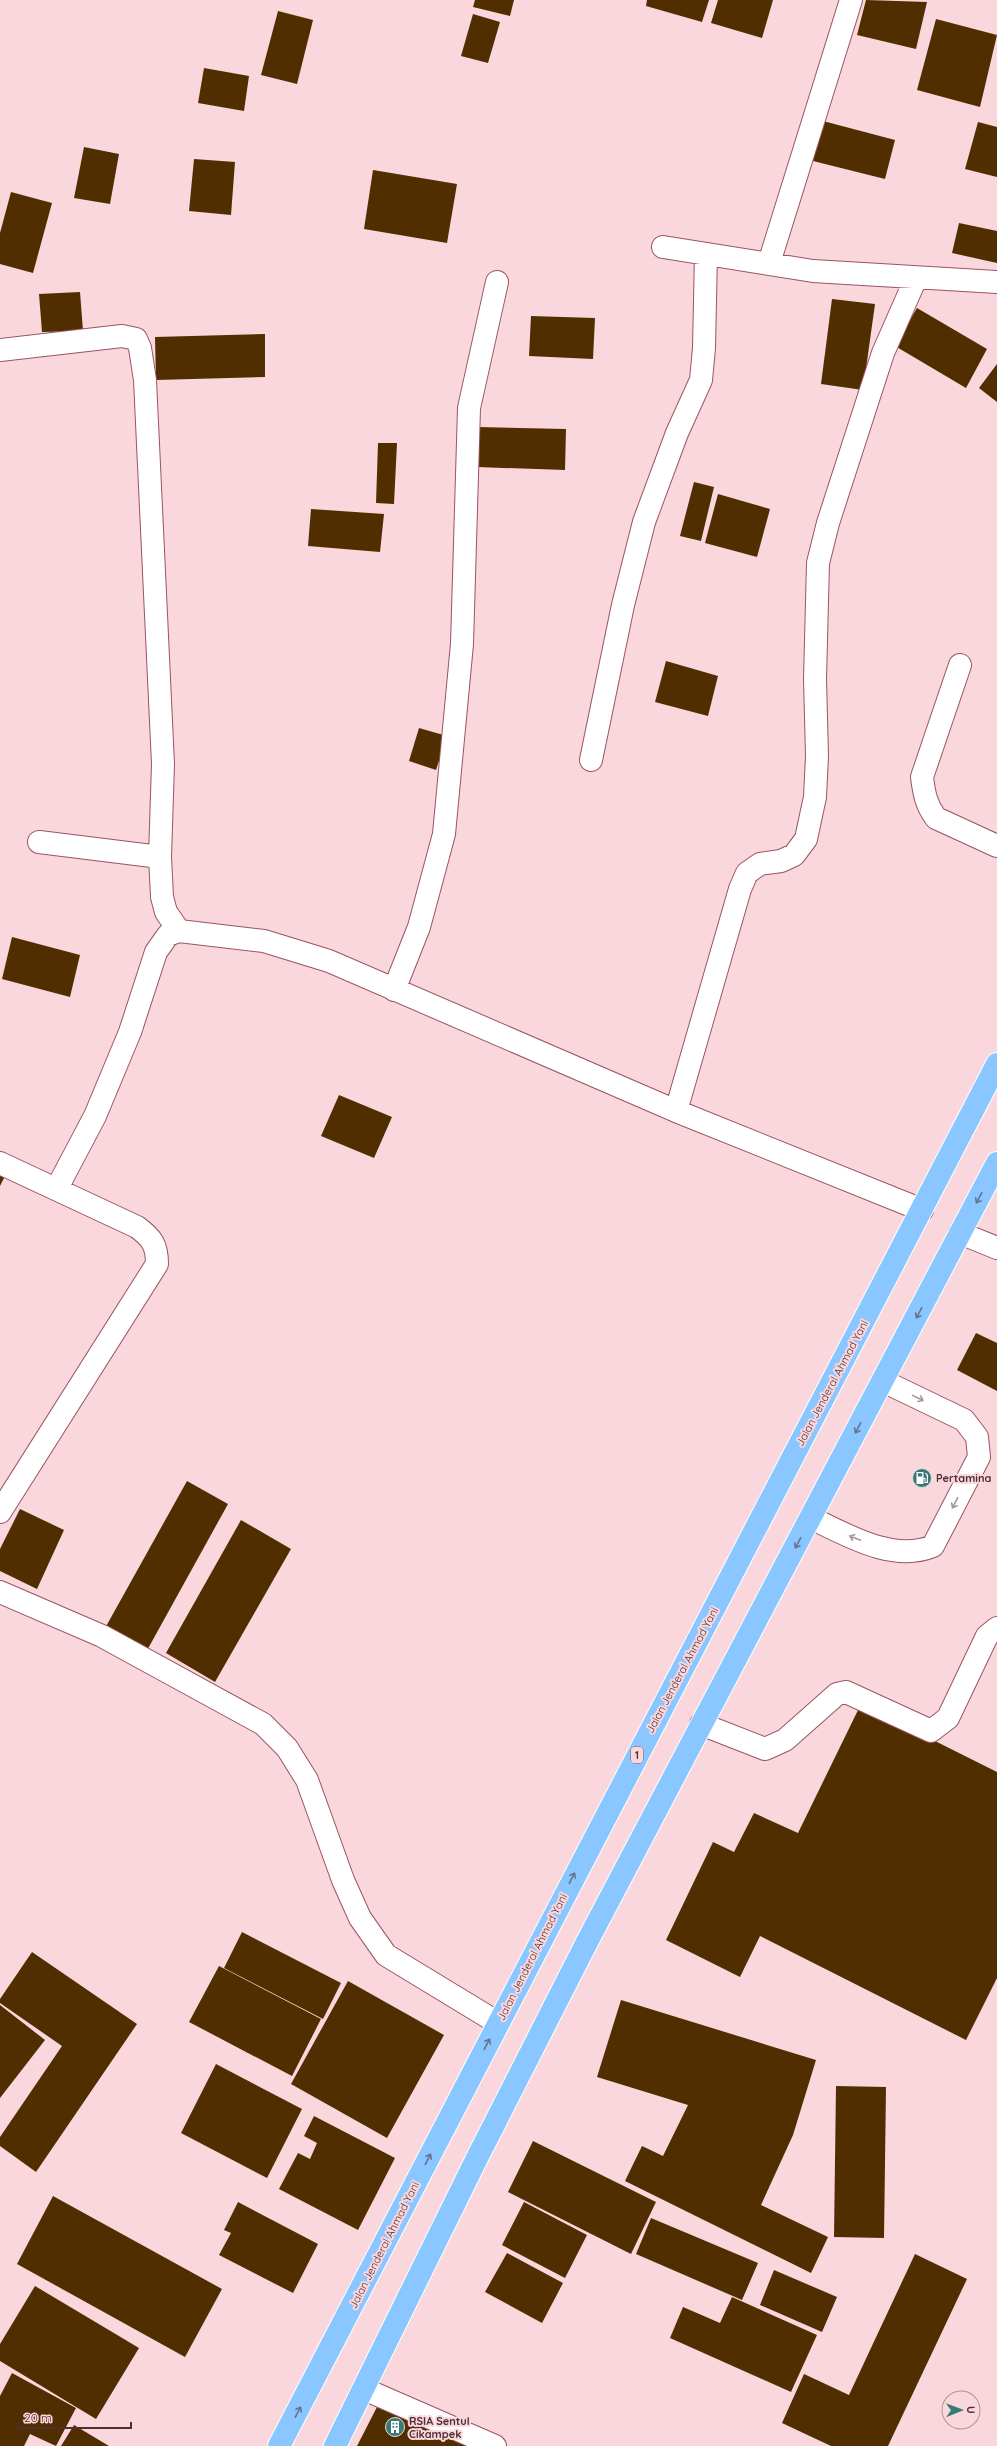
<svg xmlns="http://www.w3.org/2000/svg" width="997" height="2446" viewBox="0 0 997 2446" font-family="Quicksand,sans-serif">
  <rect width="100%" height="100%" fill="#f9d7dc"/>
  <path fill="#502e00" d="M475 0H514L510 16 473 7Z
    M647 0H709L702 22 646 6Z
    M718 0H773L762 38 711 23Z
    M866 0 927 2 916 49 857 35Z
    M278 11 313 20 297 84 261 75Z
    M473 14 500 22 488 63 461 56Z
    M936 19 997 35 980 107 917 90Z
    M204 68 249 76 244 111 198 103Z
    M823 121 895 140 885 179 813 161Z
    M978 122 997 127V177L965 169Z
    M84 147 119 154 110 204 74 198Z
    M194 159 235 162 231 215 189 211Z
    M373 170 457 184 447 243 364 229Z
    M11 192 52 203 33 273 0 264V233Z
    M959 223 997 231V263L952 253Z
    M80 292 83 331 42 332 39 294Z
    M832 299 875 304 863 390 821 384Z
    M917 308 987 349 966 388 895 346Z
    M531 316 595 318 593 359 529 356Z
    M265 334V377L156 380 155 337Z
    M997 364V402L979 388Z
    M478 427 566 429 565 470 477 467Z
    M378 443H397L394 504 376 503Z
    M694 482 714 487 701 541 680 536Z
    M718 494 770 509 757 557 705 543Z
    M311 509 384 514 380 552 308 546Z
    M666 661 718 676 708 716 655 702Z
    M419 728 447 736 436 770 409 761Z
    M12 937 80 955 70 997 2 979Z
    M339 1095 392 1117 374 1158 321 1136Z
    M0 1171 6 1174 0 1186Z
    M976 1333 997 1343V1391L957 1370Z
    M187 1481 228 1504 145 1654 104 1630Z
    M20 1509 64 1530 37 1589 0 1571V1549Z
    M241 1520 291 1549 215 1682 166 1653Z
    M861 1704 997 1772V1978L966 2040 760 1936 740 1977 666 1940 713 1842 734 1852 754 1813 798 1833Z
    M242 1932 341 1983 323 2019 224 1968Z
    M32 1952 137 2024 36 2172 0 2146V2137L62 2046 0 2003V1999Z
    M219 1966 321 2019 292 2076 189 2022Z
    M348 1981 444 2035 387 2138 291 2084Z
    M621 2000 816 2060 793 2135 761 2205 828 2237 811 2273 625 2181 642 2146 663 2156 688 2105 597 2077Z
    M0 2005 45 2040 0 2098Z
    M216 2064 302 2109 267 2178 181 2133Z
    M836 2086 886 2087 884 2238 834 2237Z
    M314 2116 395 2158 358 2230 279 2189 298 2153 310 2159 317 2143 304 2136Z
    M533 2141 656 2202 631 2254 508 2192Z
    M53 2196 222 2289 185 2357 17 2264Z
    M238 2202 318 2244 293 2293 219 2255 231 2233 224 2230Z
    M524 2202 587 2235 565 2278 502 2245Z
    M651 2218 758 2263 742 2300 636 2254Z
    M507 2253 563 2283 542 2323 485 2292Z
    M915 2254 967 2279 888 2446H831L782 2423 804 2374 849 2395Z
    M774 2270 837 2297 822 2332 760 2305Z
    M35 2286 139 2348 96 2419 0 2361V2344Z
    M732 2297 817 2335 791 2392 670 2338 683 2307 720 2323Z
    M12 2373 76 2408 56 2446 30 2434 24 2446H0V2396Z
    M377 2407 467 2446H357Z
    M74 2425 109 2446H61Z"/>
  <g fill="none" stroke-linecap="round" stroke-linejoin="round">
    <g stroke="#9a5462" stroke-width="24">
      <path id="minor" d="M663 247 813 271 997 282
        M769 263 851 0
        M0 350 122 336 136 339 140 348 145 380 163 764 160 857 162 897 166 912 179 931
        M960 665 922 777C924 793 926 805 936 818L997 846
        M591 760 623 605 644 522 677 433 701 380 704 348 706 254
        M39 842 160 857
        M394 990 419 927 444 834 462 644 469 408 497 282
        M676 1111 740 889 747 873 760 864 781 861 794 855 806 839 815 797 817 756 815 679 818 563 828 523 883 353 916 278
        M0 1163 137 1227C152 1238 157 1245 157 1264L0 1512
        M57 1188 95 1116 130 1032 156 952 168 935 179 931 264 941 329 961 676 1111 922 1210
        M960 1233 997 1248
        M811 1518C847 1535 893 1563 933 1546L979 1457 977 1437 964 1420 883 1381
        M0 1592 102 1636 263 1724 287 1748 307 1780 343 1880 360 1918 386 1955 498 2023
        M701 1724 765 1749 785 1740 837 1694 846 1692 931 1731 948 1718 987 1636 997 1628
        M364 2389 495 2446"/>
    </g>
    <g stroke="#fff" stroke-width="24">
      <path id="highway" d="M279 2446 997 1064
        M335 2446 477 2158 588 1940 997 1163"/>
    </g>
    <use href="#minor" stroke="#fff" stroke-width="22"/>
    <use href="#highway" stroke="#8ac6ff" stroke-width="22"/>
  </g>
  <defs><path id="oneway-shaft" d="M-6 0H5M1.5-3L5.5 0L1.5 3" fill="none" stroke-width="1.6" stroke-linecap="round" stroke-linejoin="round"/></defs>
  <g stroke="#68728f">
    <use href="#oneway-shaft" transform="translate(979 1198) rotate(118)"/>
    <use href="#oneway-shaft" transform="translate(919 1313) rotate(118)"/>
    <use href="#oneway-shaft" transform="translate(858 1428) rotate(118)"/>
    <use href="#oneway-shaft" transform="translate(798 1543) rotate(118)"/>
    <use href="#oneway-shaft" transform="translate(572 1878) rotate(-63)"/>
    <use href="#oneway-shaft" transform="translate(487 2044) rotate(-63)"/>
    <use href="#oneway-shaft" transform="translate(428 2159) rotate(-63)"/>
    <use href="#oneway-shaft" transform="translate(298 2412) rotate(-63)"/>
  </g>
  <g stroke="#a69699">
    <use href="#oneway-shaft" transform="translate(918 1398) rotate(26)"/>
    <use href="#oneway-shaft" transform="translate(955 1503) rotate(117)"/>
    <use href="#oneway-shaft" transform="translate(855 1538) rotate(-159)"/>
  </g>
  <defs>
    <g id="fuel-disc" transform="scale(1)"><circle r="9.5" fill="#347c76" stroke="#f9d7dc"/><path d="M-5.5-6h7V0h2V4h1.3V-2.5L3-4.5l.8-.8L6-3V5H2.5V1h-1V6h-7ZM-4.2-4.7v3.2H.2V-4.7Z" fill="#fff"/></g>
    <g id="building-disc" transform="scale(1)"><circle r="9.5" fill="#347c76" stroke="#f9d7dc"/><path d="M-4-6H4V6H1V3H-1V6H-4ZM-2.5-4.3h1.7v1.8h-1.7ZM.8-4.3h1.7v1.8H.8ZM-2.5-1h1.7V.8h-1.7ZM.8-1h1.7V.8H.8Z" fill="#fff"/></g>
  </defs>
  <g fill-rule="evenodd">
    <use href="#fuel-disc" x="922" y="1478"/>
    <use href="#building-disc" x="395" y="2427"/>
  </g>
  <g text-anchor="middle" stroke-width="4" stroke-linejoin="round" paint-order="stroke">
    <rect fill="#f9d7dc" stroke="#816166" stroke-width="1" x="631" y="1747" width="12" height="16" rx="3"/>
    <g font-size="10" font-weight="bold" fill="#4d2e33">
      <text x="637" y="1759">1</text>
    </g>
    <g font-size="11" fill="#4d2e33" stroke="#f9d7dc">
      <text transform="translate(832 1383) rotate(-62)" y="4">Jalan Jenderal Ahmad Yani</text>
      <text transform="translate(682 1670) rotate(-62)" y="4">Jalan Jenderal Ahmad Yani</text>
      <text transform="translate(532 1957) rotate(-63)" y="4">Jalan Jenderal Ahmad Yani</text>
      <text transform="translate(384 2245) rotate(-63)" y="4">Jalan Jenderal Ahmad Yani</text>
    </g>
    <g font-size="11" font-weight="bold" fill="#4d2e33" stroke="#f9d7dc" text-anchor="start">
      <text x="936" y="1482">Pertamina</text>
      <text x="409" y="2425">RSIA Sentul<tspan x="409" dy="13">Cikampek</tspan></text>
    </g>
  </g>
  <g transform="translate(961 2410) rotate(89)"><circle r="19" fill="#f9d7dc" stroke="#b49398"/>
  <path d="M0-3L7 15L0 10L-7 15Z" fill="#347c76"/>
  <text y="-6" font-size="11" font-weight="bold" text-anchor="middle" fill="#4d2e33">U</text>
  </g>
  <path d="M18 2422v6h113v-6" fill="none" stroke="#4d2e33" stroke-width="2"/>
  <text x="24" y="2422" font-size="12" fill="#4d2e33" stroke="#f9d7dc" stroke-width="3" paint-order="stroke">20 m</text>
</svg>
